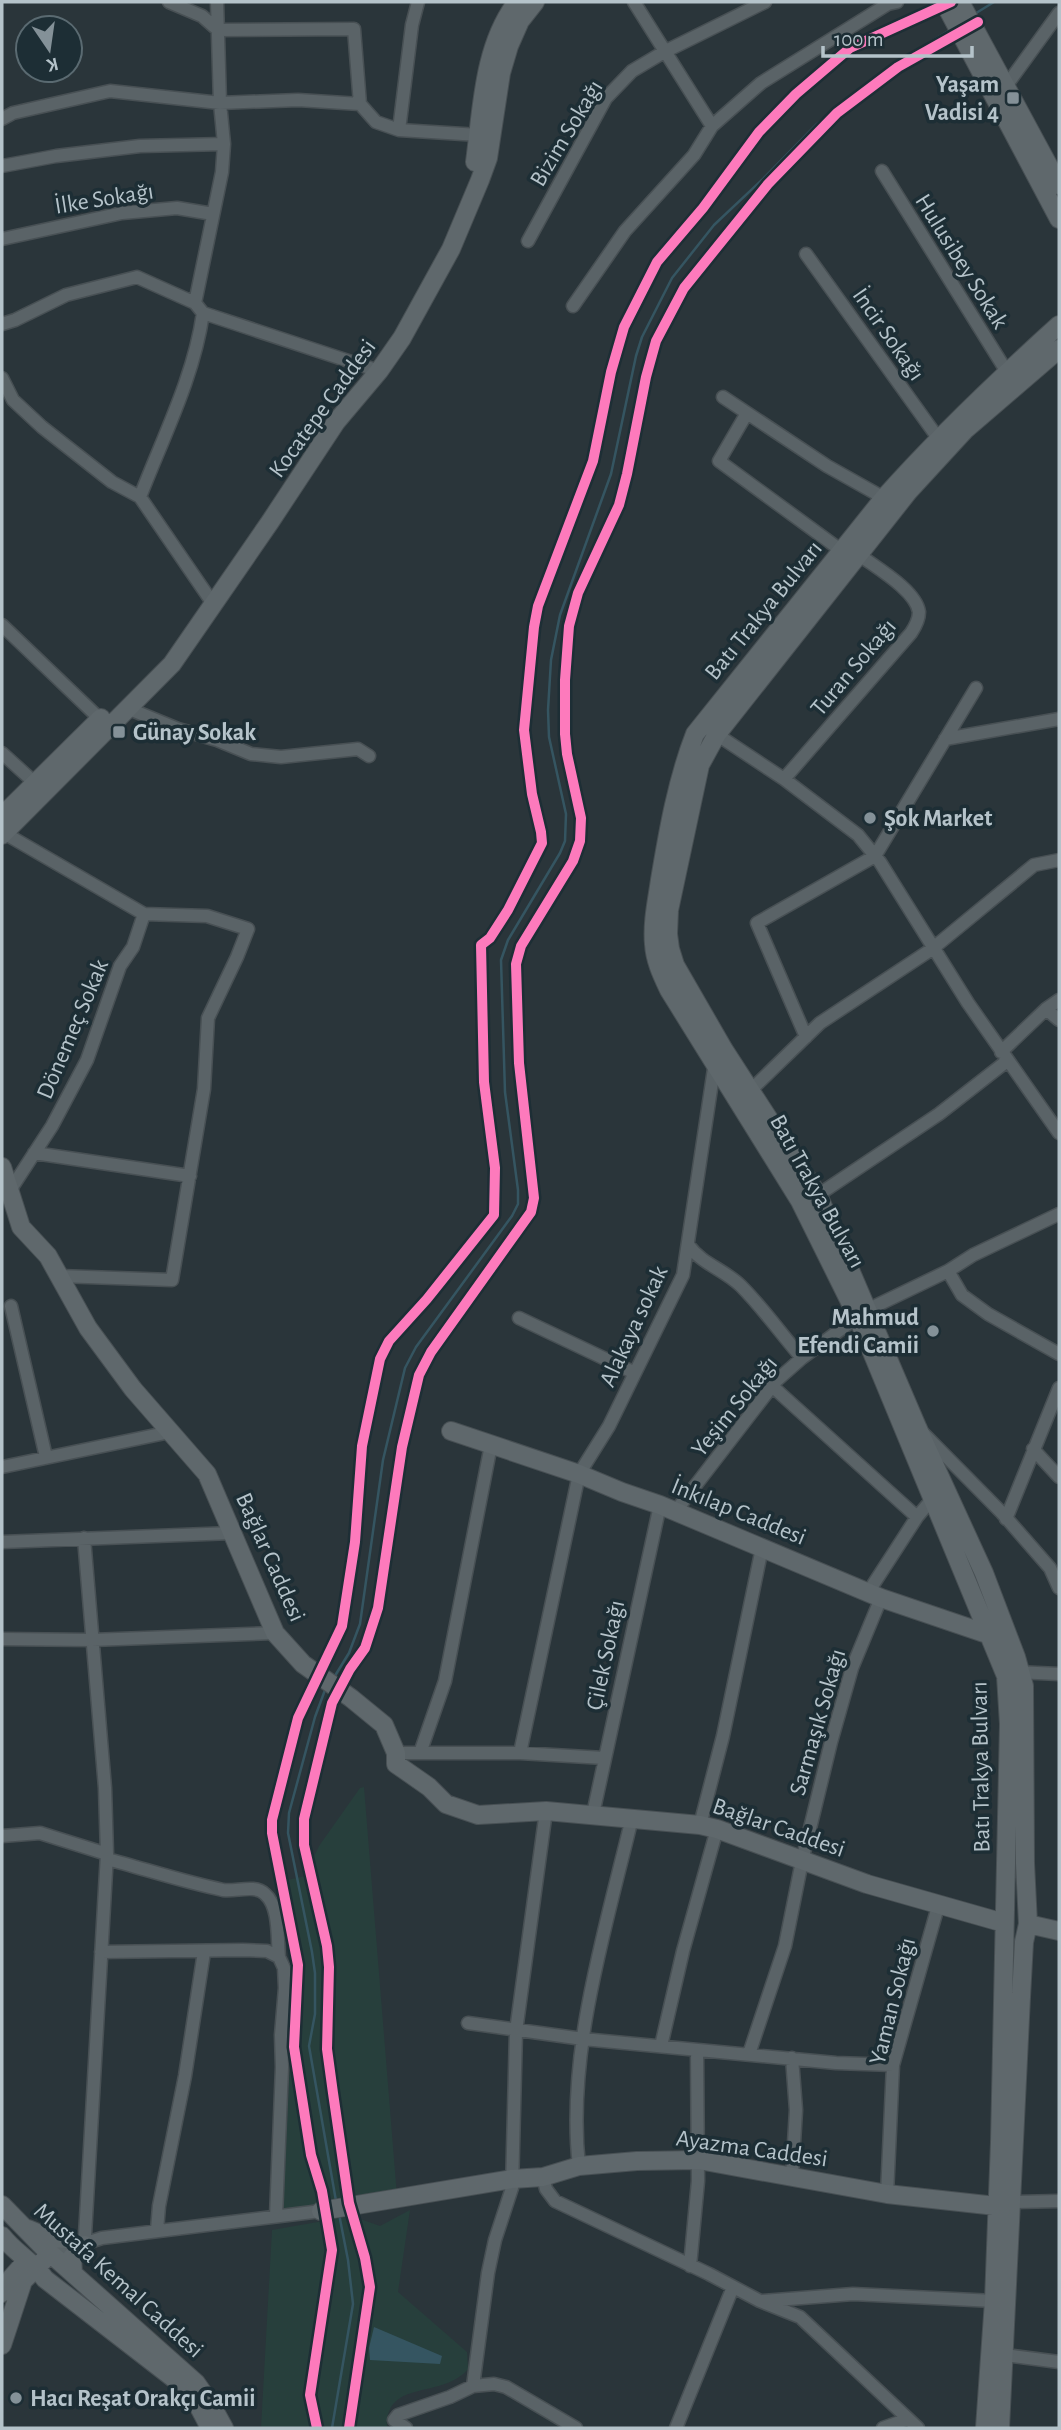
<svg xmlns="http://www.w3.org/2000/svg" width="1061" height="2430" viewBox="0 0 1061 2430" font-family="'Alegreya Sans',sans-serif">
  <rect width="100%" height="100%" fill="#2a353a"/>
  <path fill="#273f3c" d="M364 1787 397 2196 283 2210 294 1976 283 1916 274 1883 305 1876 319 1846 360 1788Z
    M410 2210 398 2292 467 2352 468 2369C442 2400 385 2378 387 2428H261L272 2230 352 2216 380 2226Z"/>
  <path fill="#355561" d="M374 2327 442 2356 440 2364 370 2360 369 2348Z"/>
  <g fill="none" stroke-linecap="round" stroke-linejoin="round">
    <path stroke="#355561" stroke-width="2.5" d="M973 15 994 2
      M333 1679 349 1653 360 1624 383 1460 405 1368 416 1347 512 1216 518 1204V1190L505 1092 501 960 508 940 560 853 565 841 566 814 549 737 548 710 551 660 560 615 611 474 636 356 642 337 672 278 714 225 766 176 817 124 889 67 950 30
      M325 1690 315 1717 289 1813 288 1833 312 1952 315 1973V2014L309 2046 336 2201
      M332 2428 353 2304 348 2260 339 2214"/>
    <g stroke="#485054" stroke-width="15">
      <path id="street" d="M169 2 202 16 218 30 354 29 360 104
        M217 2 220 103 224 144
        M1006 86 1059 13
        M2 119 13 113 110 91 220 103 298 100 360 104 376 122 399 130 479 135
        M712 126 761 83 888 4 897 2
        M399 130 412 25 418 2
        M2 166 56 156 140 146 224 144 222 172 195 303
        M882 171 1007 372
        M2 239 122 213 177 208 213 214
        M528 241 606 98 632 71 664 52 765 2
        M806 254 938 438
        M573 306 625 231 694 155 712 126 634 2
        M2 324 15 320 66 295 137 277 195 303 203 313 379 371
        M2 378 13 400 42 427 112 482 140 497 214 605
        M723 397 827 466 884 498
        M747 413 719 461 842 551
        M140 497C163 437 194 377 203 313
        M2 625 100 719
        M127 708 178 729 217 740 251 754 281 757 358 749 369 756
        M710 730 784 779 858 835 880 862 968 1003 1059 1133
        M945 739 1059 719
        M2 753 35 783
        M784 779 911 633C915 627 919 620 919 612 916 590 875 567 858 554
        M4 833 144 914 207 916 248 929 237 957 208 1018 204 1089 172 1280 59 1276
        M1046 1009 1059 1020
        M806 1037 757 923 875 856 976 688
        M1001 1052 1046 1009 1059 1000
        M751 1090 820 1023 932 949 1034 865 1059 860
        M34 1153 190 1176
        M9 1192 52 1126 87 1060 120 966 133 947 144 914
        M800 1201 818 1195 939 1114 1007 1061
        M689 1246C702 1264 725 1270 741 1286 763 1308 782 1335 802 1358
        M948 1271 962 1295 988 1314 1059 1354
        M11 1306 46 1457
        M519 1318 635 1373
        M772 1386 917 1517
        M924 1434 1002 1513 1050 1568 1059 1588
        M1033 1449 1059 1477
        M2 1467 170 1432
        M675 1512 776 1381 802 1358 867 1310 948 1271 973 1255 1059 1214
        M1006 1519 1059 1388
        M84 1538 105 1788 107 1854 85 2235
        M2 1542 232 1533
        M869 1591 917 1517 933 1498
        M2 1639 92 1640 275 1633
        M1014 1672 1059 1674
        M396 1753H520L604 1758
        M420 1753 445 1681 491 1445
        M520 1753 579 1474 609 1426 683 1275 715 1062
        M593 1814 660 1505
        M700 1825 723 1736 762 1548
        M2 1836 40 1833 107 1854
        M107 1859C145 1869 184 1882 223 1890 236 1892 255 1884 265 1894 280 1907 277 1938 279 1957
        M101 1952 243 1950 267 1951 279 1957 284 1968 285 1988 281 2035 282 2067 276 2216
        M468 2023 583 2039 836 2063 893 2065
        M661 2046 683 1951 717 1829
        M749 2054 785 1946 802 1861 831 1742 852 1668 881 1598
        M792 2058 796 2110 792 2176
        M579 2166C566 2054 606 1927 632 1818
        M543 2177 546 2189 555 2201 709 2274 760 2301 800 2317 918 2428
        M887 2194 893 2065 939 1903
        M1012 2202 1059 2201
        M157 2230 159 2206 185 2076 204 1952
        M51 2254 102 2238 321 2211
        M690 2266 698 2181 697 2050
        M763 2301 853 2294 994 2301
        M1005 2355 1059 2362
        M473 2386 488 2273 495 2240 512 2188 516 2031 546 1811
        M394 2420 398 2415 450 2397 473 2386 494 2384 506 2387 576 2428
        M394 2420 406 2428
        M676 2428 733 2287
        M883 2428 908 2419"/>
    </g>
    <g stroke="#485054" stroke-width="20">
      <path id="secondary" d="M944 2 1059 219
        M960 2 1059 185
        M475 162C482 110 483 46 517 2
        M2 816 101 718
        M2 835 172 664 270 522 336 422 379 371 402 338 451 249 480 180 488 158 501 73 509 46 520 21 535 2
        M2 1167 21 1227 48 1256 88 1328 133 1389 207 1474 275 1633 303 1664 351 1698 384 1725 396 1753V1764L429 1787 446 1804 478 1815 546 1811 700 1825 717 1829 867 1884 1004 1923
        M451 1431 579 1474 622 1492 660 1505 881 1598 990 1635H998
        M1028 1924 1059 1931
        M2 2205 42 2246 196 2383 212 2406 224 2428
        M321 2211 512 2179 543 2177 579 2166 637 2161 699 2160 887 2194 996 2206 1005 2204
        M28 2229 47 2237 65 2239
        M2 2236C15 2253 34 2262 45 2279L177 2381 198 2405 210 2428
        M73 2273 72 2257 85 2245
        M2 2293 12 2277 27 2260
        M2 2345 23 2281 45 2259
        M985 2428 994 2301 1000 2142 1009 1724 1006 1676 857 1316 800 1201 669 990C662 975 655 961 654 944 652 923 657 901 660 880 668 832 677 780 695 734L884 498C939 436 998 380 1059 325
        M1000 2428 1021 1997 1024 1942 1028 1924 1025 1863 1024 1686 1016 1657 984 1573 918 1429 818 1195 724 1050 675 965 670 949 668 934 669 910 700 765 717 734 908 492 965 430 1059 349"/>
    </g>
    <use href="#street" stroke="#5a6367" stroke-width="12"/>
    <use href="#secondary" stroke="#5f686c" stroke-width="18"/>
    <g stroke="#1d2e35" stroke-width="15">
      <path id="cycleway" d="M317 2428 310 2395 332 2250 322 2191 311 2155 294 2047 298 1965 272 1833V1820L298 1718 342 1626 355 1542 362 1446 380 1359 389 1341 427 1299 494 1215 495 1168 484 1082 481 945 490 938 508 910 542 843 541 832 532 794 524 730 534 627 538 606 593 461 611 372 624 327 657 262 703 208 759 132 796 94 850 48 951 2
        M349 2428 370 2287 365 2258 349 2203 333 2093 327 2049 329 1967 327 1946 304 1845V1819L332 1703 350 1669 365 1648 378 1608 402 1447 419 1375 431 1352 531 1212 534 1198 519 1063 516 964 521 946 573 861 580 841 581 818 567 754 565 734V680L569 626 578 593 619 505 627 474 646 377 656 341 684 288 768 184 837 113 898 67 978 22"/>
    </g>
    <use href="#cycleway" stroke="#fd7abc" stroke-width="10"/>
  </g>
  <g fill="#849198" stroke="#1d2e35" stroke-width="2.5">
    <rect x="1006" y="91" width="14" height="14" rx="3.5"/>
    <rect x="112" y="725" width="14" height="14" rx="3.5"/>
    <circle cx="870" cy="818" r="7"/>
    <circle cx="933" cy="1331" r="7"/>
    <circle cx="16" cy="2398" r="7"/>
  </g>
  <g text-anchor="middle" stroke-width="7" stroke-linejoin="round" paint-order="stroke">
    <g font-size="24" font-weight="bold" fill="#b5c3ca" stroke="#1d2e35" text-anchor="start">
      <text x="999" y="92" text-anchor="end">Yaşam<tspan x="999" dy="28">Vadisi 4</tspan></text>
      <text x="133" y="740">Günay Sokak</text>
      <text x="884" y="826">Şok Market</text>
      <text x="919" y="1325" text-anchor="end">Mahmud<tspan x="919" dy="28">Efendi Camii</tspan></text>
      <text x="30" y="2406">Hacı Reşat Orakçı Camii</text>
    </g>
    <g font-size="24" fill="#b5c3ca" stroke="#1d2e35">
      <text transform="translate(566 133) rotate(-59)" y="8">Bizim Sokağı</text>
      <text transform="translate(104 198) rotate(-9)" y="8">İlke Sokağı</text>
      <text transform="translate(962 261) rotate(58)" y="8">Hulusibey Sokak</text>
      <text transform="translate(889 334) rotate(55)" y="8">İncir Sokağı</text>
      <text transform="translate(322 408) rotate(-54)" y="8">Kocatepe Caddesi</text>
      <text transform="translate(763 610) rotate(-51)" y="8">Batı Trakya Bulvarı</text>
      <text transform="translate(853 667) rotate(-50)" y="8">Turan Sokağı</text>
      <text transform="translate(72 1029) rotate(-67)" y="8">Dönemeç Sokak</text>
      <text transform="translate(818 1191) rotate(61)" y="8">Batı Trakya Bulvarı</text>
      <text transform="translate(633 1326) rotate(-65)" y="8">Alakaya sokak</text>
      <text transform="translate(734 1406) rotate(-51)" y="8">Yeşim Sokağı</text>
      <text transform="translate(739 1511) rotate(22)" y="8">İnkılap Caddesi</text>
      <text transform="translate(271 1557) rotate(66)" y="8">Bağlar Caddesi</text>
      <text transform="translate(605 1655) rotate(-78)" y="8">Çilek Sokağı</text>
      <text transform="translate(817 1722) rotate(-74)" y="8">Sarmaşık Sokağı</text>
      <text transform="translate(980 1767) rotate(-91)" y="8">Batı Trakya Bulvarı</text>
      <text transform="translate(779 1827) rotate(19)" y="8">Bağlar Caddesi</text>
      <text transform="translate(892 2001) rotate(-76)" y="8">Yaman Sokağı</text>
      <text transform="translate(752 2148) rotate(8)" y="8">Ayazma Caddesi</text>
      <text transform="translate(119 2280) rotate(42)" y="8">Mustafa Kemal Caddesi</text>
    </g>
  </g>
  <rect width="1061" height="2430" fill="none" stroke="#b5c3ca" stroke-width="7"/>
  <g transform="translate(49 49) rotate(167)"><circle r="33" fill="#1d2e35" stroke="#5a6a71" stroke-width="2"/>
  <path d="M0-5L12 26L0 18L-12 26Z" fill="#849198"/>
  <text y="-10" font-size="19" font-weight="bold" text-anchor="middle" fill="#b5c3ca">K</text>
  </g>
  <path d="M823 46v10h149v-10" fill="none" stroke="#b5c3ca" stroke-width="3.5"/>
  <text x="834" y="46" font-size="21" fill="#b5c3ca" stroke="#1d2e35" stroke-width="5" paint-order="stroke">100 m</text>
</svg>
